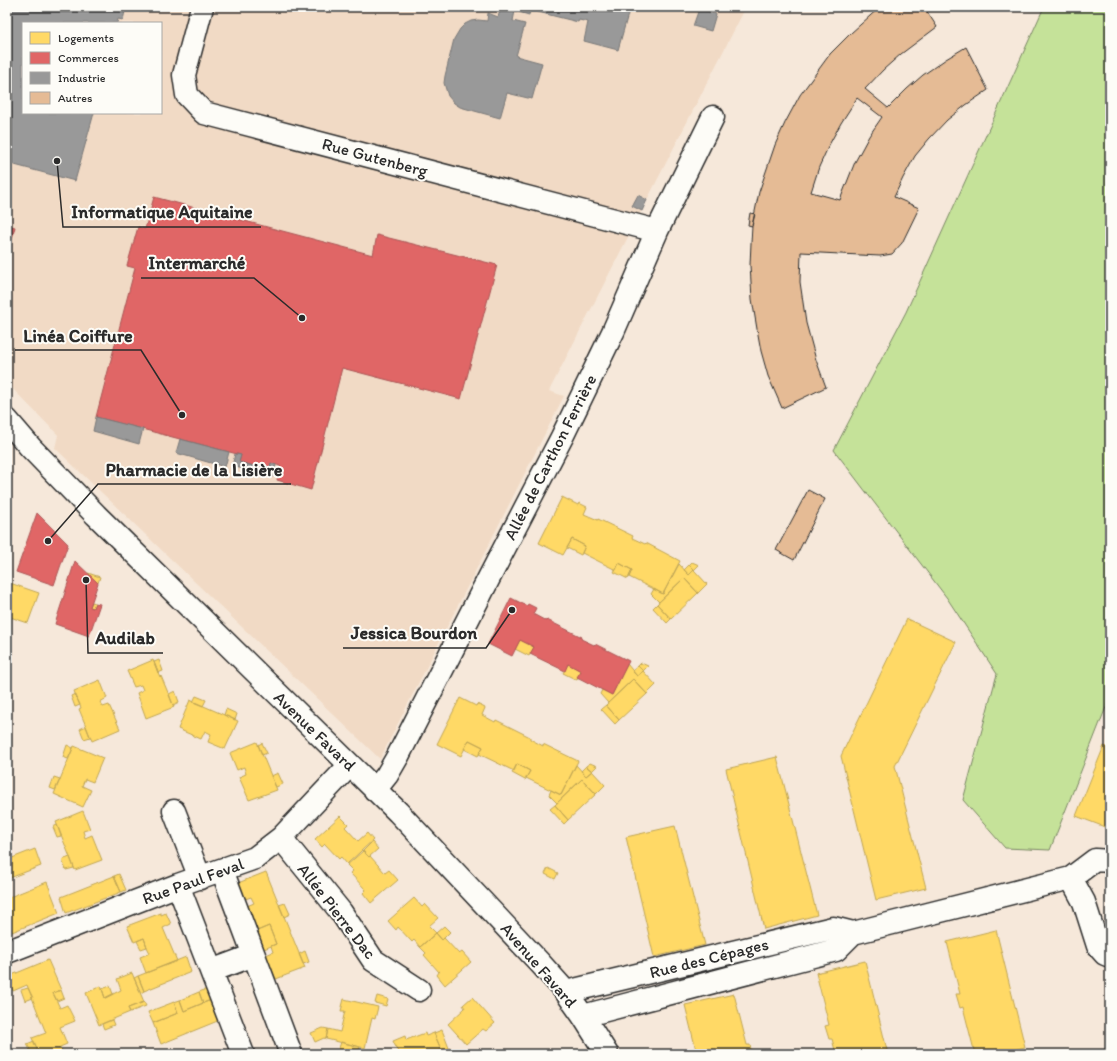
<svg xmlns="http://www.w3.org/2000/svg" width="1117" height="1061" viewBox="0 0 1117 1061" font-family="Itim,sans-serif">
  <rect width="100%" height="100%" fill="#f6e8da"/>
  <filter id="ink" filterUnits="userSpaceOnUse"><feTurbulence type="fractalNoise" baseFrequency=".025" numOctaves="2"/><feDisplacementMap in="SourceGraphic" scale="8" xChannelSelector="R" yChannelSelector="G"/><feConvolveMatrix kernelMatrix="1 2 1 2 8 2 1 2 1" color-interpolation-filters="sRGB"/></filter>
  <g filter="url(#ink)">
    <path fill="#f1dac5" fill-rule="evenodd" d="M7 7H746L549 391 564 396 380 759 55 448 58 435 7 383ZM23 23H161V113H23Z"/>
    <path fill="#c5e299" stroke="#788662" d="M1044 7H1110V697L1050 850 1005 848 963 800 997 674 947 598 834 450 906 312Z"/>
    <path fill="#ffd966" stroke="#bfa554" d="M562 497 578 505 579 503 587 507 584 514 598 520V519L633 536 632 538 645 544 646 543 680 561 663 594 629 577 632 570 619 563 616 570 582 553 585 546 572 539 563 555 539 543Z
      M572 539 585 546 581 555 567 548Z
      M692 562 699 565 694 570 689 565Z
      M619 563 632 570 628 579 614 572Z
      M679 564 689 575 694 570 707 584 698 593 684 578 659 602 651 594 654 589 663 594Z
      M689 565 694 570 689 575 684 570Z
      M88 573 100 577 98 583Z
      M684 578 698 593 671 619 657 604Z
      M7 582 39 593 28 623 7 616Z
      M92 602 95 603 93 608 90 607Z
      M657 604 671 619 667 623 653 608Z
      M907 619 956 642 895 766 926 888 876 900 841 756Z
      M520 640 534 647 529 656 515 649Z
      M153 660 160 677 161 676 174 707 146 718 137 693 143 690 141 685 134 687 127 671Z
      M159 660 163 671 158 673 154 662Z
      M641 663 648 666 643 671 638 666Z
      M568 664 581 671 577 680 563 673Z
      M627 664 637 676 643 671 656 685 647 694 633 679 608 703 600 694 602 690 612 695Z
      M638 666 643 671 637 676 632 671Z
      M633 679 647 694 619 720 606 705Z
      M100 680 107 698 100 702 103 707 109 705 120 729 92 741 79 709 81 708 74 691Z
      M175 691 179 702 173 705 169 694Z
      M75 694 80 705 75 707 71 696Z
      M196 696 206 700 203 706 193 702Z
      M460 698 476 706 477 704 485 708 482 715 495 722 496 720 530 737V739L543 746V744L578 761 561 795 526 778 530 771 517 764 514 771 479 754 483 747 469 740 461 756 437 744Z
      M190 700 238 721 225 749 208 742 211 734 205 731 201 739 178 729Z
      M606 705 619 720 615 724 601 709Z
      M226 709 237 714 235 720 224 715Z
      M86 726 90 737 84 739 80 729Z
      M469 740 483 747 478 756 464 749Z
      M257 742 277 790 249 800 239 777 246 774 244 767 237 770 230 753Z
      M262 743 267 753 262 755 258 745Z
      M67 745 73 748 68 759 63 757Z
      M74 746 103 758 93 782 85 779 82 786 91 790 83 807 54 794Z
      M1104 746 1110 748V829L1076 816Z
      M777 757 817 915 764 929 726 769Z
      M590 763 597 766 592 771 586 766Z
      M517 764 530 771 525 780 512 773Z
      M576 765 586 776 592 771 605 785 596 794 582 779 557 803 549 795 551 790 561 795Z
      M586 766 592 771 586 776 581 771Z
      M278 773 283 784 276 787 271 776Z
      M54 777 60 779 55 790 50 788Z
      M582 779 596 794 568 820 555 805Z
      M555 805 568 820 564 824 550 809Z
      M83 811 90 829 83 831 85 838 92 835 102 860 75 870 56 822Z
      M340 816 348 824 345 827 358 841 367 833 373 840 347 864 341 857 339 859 325 844 322 847 315 839Z
      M57 825 61 836 57 837 53 827Z
      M675 826 705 945 654 957 626 837Z
      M372 842 378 849 369 857 363 851Z
      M35 849 41 866 7 879V860Z
      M363 851 369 857 370 856 385 873 389 870 398 880 371 903 363 893 366 890 350 873 353 871 347 865Z
      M70 857 74 868 66 870 62 860Z
      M548 868 558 873 555 879 545 874Z
      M266 872 305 968 276 979 266 955 273 952 271 946 276 944 269 926 257 931 247 906 254 903 251 897 245 899 238 883Z
      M119 874 126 890 121 892 114 876Z
      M114 876 121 892 66 913 61 897Z
      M47 882 59 913 7 934V898Z
      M414 898 422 907 425 904 438 918 429 926 436 933 420 947 414 940 412 942 398 927 396 930 388 921Z
      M285 903 290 914 284 917 279 905Z
      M161 913V915L166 913 171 924 163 928 177 961 146 973 140 957 150 953 147 947 144 938 134 942 127 926Z
      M269 926 276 944 264 949 257 931Z
      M444 926 450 932 442 940 436 933Z
      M996 930 1025 1047 996 1054H975L963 1007 960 1008 956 994H960L947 942Z
      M436 933 442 940 444 938 459 954 462 952 471 962 445 985 437 975 439 972 424 955 426 953 420 947Z
      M144 938 147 947 141 949 137 941Z
      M305 951 309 962 303 964 299 954Z
      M186 957 191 972 144 991 138 976Z
      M48 960 61 990 53 993 60 1008 67 1005 75 1021 60 1027 67 1044 60 1047 63 1053 70 1051 71 1054H39L32 1038 46 1033 27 985 13 991 7 977Z
      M865 961 888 1054H836L832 1039H829L825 1026 829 1025 816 973Z
      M132 973 144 1002 128 1008 130 1012 99 1025 86 993 101 986 105 998 121 990 117 979Z
      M138 976 144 991 141 993 134 978Z
      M110 986 113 994 105 998 102 989Z
      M28 988 33 998 25 1001 21 990Z
      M207 989 211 1000 203 1003 199 992Z
      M61 990 64 998 57 1001 53 993Z
      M199 992 203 1003 184 1011 180 1000Z
      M734 994 747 1045H750L752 1054H697L685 1005Z
      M377 996 388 999 386 1006 375 1003Z
      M472 997 495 1023 486 1031 483 1029 466 1044 448 1024 465 1008 463 1005Z
      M344 999 378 1007 375 1019 372 1018 365 1048 326 1039 328 1029 340 1032 345 1011H341Z
      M180 1000 184 1011 211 1000 220 1020 161 1044 153 1023 178 1013 174 1002Z
      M144 1002 146 1006 130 1012 128 1008Z
      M174 1002 178 1013 153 1023 148 1012Z
      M112 1020 114 1025 104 1029 102 1024Z
      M323 1028 328 1029 326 1039 324 1038 315 1042 311 1033Z
      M442 1030 449 1048 451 1054H443L434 1033Z
      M425 1033 426 1036 434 1033 443 1054H399L393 1041 405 1036 406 1040Z
      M34 1041 38 1051 32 1054 27 1044Z
      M341 1042 360 1047 358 1054H335V1051H338Z"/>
    <path fill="#e06666" stroke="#aa5454" d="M154 197 373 255 377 235 497 265 461 399 342 368 311 490 277 480 280 466 271 463 269 470 239 462 241 455 96 417 135 268 127 266 138 227 145 229Z
      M7 225 15 227 7 258Z
      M37 513 68 544 54 585 16 572Z
      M75 561 98 583 90 607 93 608 95 603 100 604 89 636 55 624Z
      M511 598 527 606 528 604 536 608 533 614 546 621 547 620 582 637 581 639 594 645 595 644 629 661 612 695 577 677 581 671 568 664 565 671 530 654 534 647 520 640 512 656 488 644Z"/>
    <path fill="#999" stroke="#787878" d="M7 7H126L123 20 118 19 117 23H23V113H94L75 181 7 163Z
      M498 7H630L618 50 584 41 588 22 579 20 578 22 530 10 529 15 515 11 513 21 525 24 516 56 542 63 532 99 507 93 500 118 460 107 454 103 448 96 444 83 445 76 454 39 460 29 465 24 471 21 478 20 487 21 488 13 498 17 501 8Z
      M699 9 716 14 711 31 693 26Z
      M638 195 647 200 642 211 632 206Z
      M96 417 143 429 139 444 93 431Z
      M180 439 229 452 225 467 176 453Z
      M235 454 241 455 239 462 269 470 271 463 276 465 273 477 232 466Z"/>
    <path fill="#e5bb95" stroke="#2b2b2b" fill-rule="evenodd" d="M880 7H924L937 27 901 54 883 70 865 89 888 108 907 89 923 75 946 59 966 47 988 90 966 105 947 120 929 139 915 156 903 178 894 197 919 208 902 243 892 254 880 256 801 252 800 282 806 323 816 360 826 387 782 408 768 376 761 351 757 329 752 299 750 265 751 243 752 226 759 192 775 145 785 123 800 95 830 54 851 33ZM857 98 882 117 869 136 855 162 840 200 811 192 819 167 829 145 841 123Z
      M750 213 755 214 752 226 748 225Z
      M808 490 825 499 794 560 776 550Z"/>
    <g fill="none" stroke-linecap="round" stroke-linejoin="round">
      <g stroke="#2b2b2b" stroke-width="25">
        <path id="minor" d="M202 7 184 75 187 95 204 113 657 231
          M7 420 31 448 96 515 398 812 540 963 566 992 583 1016 607 1054
          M375 790 387 775 398 756 490 576 562 437 613 332 657 231 713 117
          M174 811 200 878
          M281 838 341 912 373 960 419 990
          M222 870 291 1054
          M1071 878 1084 902 1098 946 1105 954 1110 956
          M178 885 243 1054
          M7 952 178 885 255 858 281 838 350 765
          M211 971 254 955
          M566 992 833 928 853 933 1071 878 1095 860 1110 861
          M583 1016 836 950 853 933"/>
      </g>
      <use href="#minor" stroke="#fdfcf7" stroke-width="22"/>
    </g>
  </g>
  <g text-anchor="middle" stroke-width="4" stroke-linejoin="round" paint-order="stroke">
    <g font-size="17" fill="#2b2b2b" stroke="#fdfcf7">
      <text transform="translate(375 157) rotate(15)" y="6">Rue Gutenberg</text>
      <text transform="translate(550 457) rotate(-63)" y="6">Allée de Carthon Ferrière</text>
      <text transform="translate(315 731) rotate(44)" y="6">Avenue Favard</text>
      <text transform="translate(193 881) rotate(-20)" y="6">Rue Paul Feval</text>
      <text transform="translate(337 911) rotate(52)" y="6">Allée Pierre Dac</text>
      <text transform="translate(709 958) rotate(-14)" y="6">Rue des Cépages</text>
      <text transform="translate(539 965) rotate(49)" y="6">Avenue Favard</text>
    </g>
  </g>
  <path fill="none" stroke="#2b2b2b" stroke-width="1.5" d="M57 161L63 227H261M302 318L254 278H141M182 415L141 350H15M48 541L98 484H291M512 610L486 648H343M86 580L88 653H163"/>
  <g fill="#2b2b2b" stroke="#fdfcf7" stroke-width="1.5">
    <circle cx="57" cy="161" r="4"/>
    <circle cx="302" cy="318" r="4"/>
    <circle cx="182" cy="415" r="4"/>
    <circle cx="48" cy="541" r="4"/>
    <circle cx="512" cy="610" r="4"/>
    <circle cx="86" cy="580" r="4"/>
  </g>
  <g font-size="18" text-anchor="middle" font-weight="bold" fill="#2b2b2b" stroke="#fdfcf7" stroke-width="4" stroke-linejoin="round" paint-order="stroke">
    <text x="162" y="218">Informatique Aquitaine</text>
    <text x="197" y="269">Intermarché</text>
    <text x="78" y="342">Linéa Coiffure</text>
    <text x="194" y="476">Pharmacie de la Lisière</text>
    <text x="414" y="639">Jessica Bourdon</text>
    <text x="125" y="644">Audilab</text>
  </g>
  <rect width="1117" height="1061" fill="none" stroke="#fdfcf7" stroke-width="24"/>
  <rect x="12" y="12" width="1093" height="1037" fill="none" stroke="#2b2b2b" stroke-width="1.5" filter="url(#ink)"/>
  <rect x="22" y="22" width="140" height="92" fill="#fdfcf7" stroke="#a9a8a5"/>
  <rect x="30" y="32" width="20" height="12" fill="#ffd966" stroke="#a9a8a5"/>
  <text x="58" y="42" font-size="12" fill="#2b2b2b">Logements</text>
  <rect x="30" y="52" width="20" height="12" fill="#e06666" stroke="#a9a8a5"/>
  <text x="58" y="62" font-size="12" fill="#2b2b2b">Commerces</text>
  <rect x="30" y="72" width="20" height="12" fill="#999999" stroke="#a9a8a5"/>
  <text x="58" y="82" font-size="12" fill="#2b2b2b">Industrie</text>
  <rect x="30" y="92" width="20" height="12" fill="#e5bb95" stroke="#a9a8a5"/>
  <text x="58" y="102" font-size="12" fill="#2b2b2b">Autres</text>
</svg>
